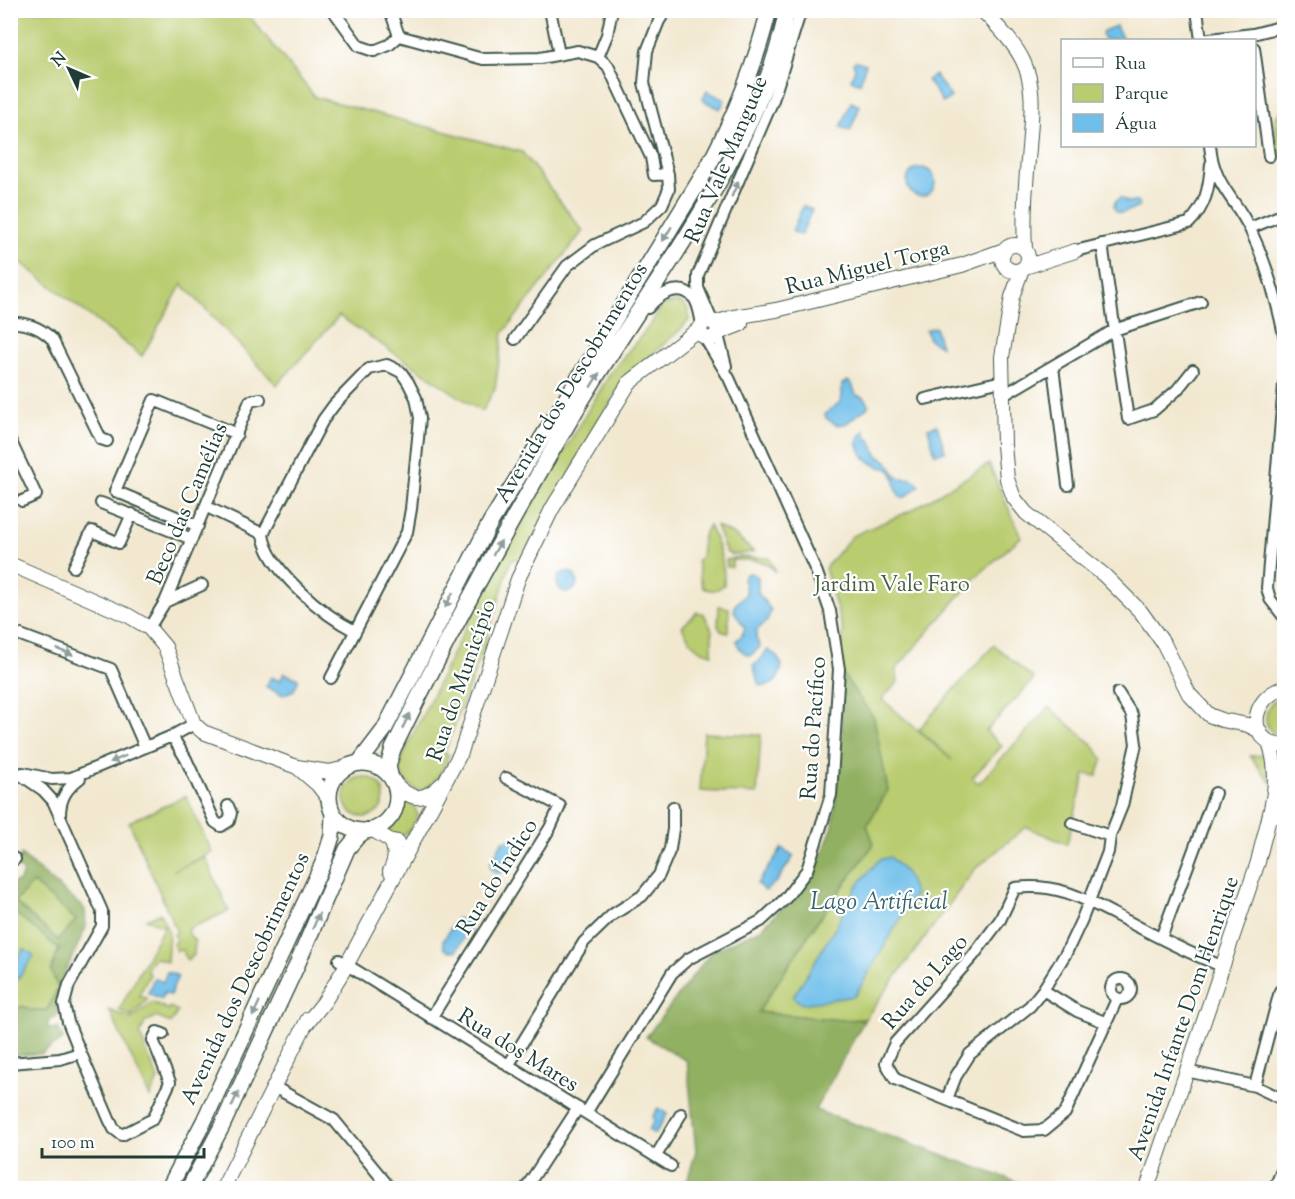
<svg xmlns="http://www.w3.org/2000/svg" width="1295" height="1199" viewBox="0 0 1295 1199" font-family="'Sorts Mill Goudy',serif">
  <rect width="100%" height="100%" fill="#fff"/>
  <filter id="ink" filterUnits="userSpaceOnUse"><feTurbulence type="fractalNoise" baseFrequency=".0167" numOctaves="2"/><feDisplacementMap in="SourceGraphic" scale="12" xChannelSelector="R" yChannelSelector="G"/><feConvolveMatrix kernelMatrix="1 2 1 2 8 2 1 2 1" color-interpolation-filters="sRGB"/></filter>
  <filter id="wash" filterUnits="userSpaceOnUse"><feTurbulence type="fractalNoise" baseFrequency=".008" numOctaves="4" result="noise"/><feDisplacementMap in="SourceGraphic" scale="24" xChannelSelector="R" yChannelSelector="G"/><feGaussianBlur stdDeviation="1.35" result="paint"/><feColorMatrix in="noise" values="0 0 0 0 0 0 0 0 0 0 0 0 0 0 0 0 0 1.4 0 .05"/><feComposite in="paint" operator="in"/></filter>
  <g filter="url(#wash)">
    <rect width="100%" height="100%" fill="#f2e8d0"/>
    <path fill="#b9cc6f" stroke="#6c8452" stroke-width="1.5" d="M10 11H245L315 97 522 152 583 231 503 333 495 388 482 412 339 316 277 385 182 284 142 356 11 255Z
      M1284 108V151L1277 158 1275 118Z
      M674 302 682 303 688 309 689 320 678 332 625 377 521 558 511 560 483 650 444 753 449 755C439 778 420 811 400 772L403 755 479 600 517 530 611 372 651 324 662 306Z
      M989 464 1021 537 974 579 896 669 898 682 882 699 952 760 919 729 994 645 1034 679 986 731 1002 746 972 778 979 783 1049 707 1092 744 1103 759 1097 776 1085 774 1067 844 1026 827 975 869 865 1019 840 1020 758 1012 817 922 874 844 867 825 888 790 839 669 843 631 825 568 852 536 910 511Z
      M709 525C718 545 725 563 724 585 716 591 711 592 702 587L697 560 701 557 703 536Z
      M716 526 734 535 754 552 732 555 726 552Z
      M739 557 769 558 776 572C764 558 750 560 732 560V567H727L726 560Z
      M719 606 729 608 728 633 721 631 718 626Z
      M697 612 704 614 712 630V654C695 651 689 640 682 627Z
      M1284 697V738C1260 734 1260 702 1284 697Z
      M704 733 761 735 757 794 700 791Z
      M1266 755 1270 782 1250 756Z
      M344 797a20 20 0 1 1 40 0a20 20 0 1 1-40 0Z
      M186 796 212 852 173 871 205 857 229 911 188 929 190 936 195 941 194 955 187 960 182 950 176 951 173 943 177 941 174 934 177 932 129 822Z
      M401 796C411 801 414 805 418 815 411 832 402 843 384 831 396 821 403 812 401 796Z
      M33 883 76 920 58 941 15 902Z
      M10 912 20 916 59 949 51 971 58 988 47 1010H30L23 1006 11 1010V1021Z
      M160 913 169 933 167 962 154 957 146 971 150 974 139 995 148 999 131 1016 119 1010 164 926 146 919Z
      M152 1002 169 1010 170 1007 178 1011 171 1023 156 1017 145 1022 140 1035 158 1079 150 1097 109 1010 131 1019Z"/>
    <path fill="#92b062" stroke="#58764b" stroke-width="1.5" fill-rule="evenodd" d="M839 669 874 718 888 790 867 825 874 844 817 922 758 1012 840 1020 865 1019 815 1110 1012 1180 1031 1188H685L696 1151 687 1061 646 1037 712 951 761 929 814 875 833 826 842 734Z
      M21 855 85 909 86 927 58 988 57 1017 49 1020 47 1029 58 1028 63 1039 41 1054 11 1055V1010L23 1006 30 1010H47L58 988 51 971 59 949 20 917 11 912V884L20 881 23 871 17 867ZM33 883 76 920 58 940 15 902Z"/>
    <path fill="#6fbfea" stroke="#477e8f" stroke-width="1.5" d="M1116 26 1123 40H1104L1102 34 1103 31Z
      M856 61 866 64 860 83 851 80 855 68 853 63Z
      M935 75 951 97 943 103 927 80Z
      M707 91 725 100 720 109 702 100Z
      M851 102 860 106 850 131 841 127Z
      M907 182a14 14 0 1 1 28 0a14 14 0 1 1-28 0Z
      M1120 198 1128 202H1138L1140 205 1137 208 1121 213 1116 211 1114 207 1115 202Z
      M803 206 812 210 801 235 792 231Z
      M935 327 941 346 929 340 926 330Z
      M848 381 852 384 856 395C863 397 868 398 868 407L845 424 836 425 826 418 825 415C830 407 839 406 841 400 843 395 841 389 842 384Z
      M937 425 945 451 935 454 928 428Z
      M865 431 866 436 873 444 877 455 888 462 897 477C905 481 914 474 919 486L905 497 902 498C892 491 898 475 888 469 885 467 882 468 879 467 867 462 856 451 858 438Z
      M557 582a10 10 0 1 1 20 0a10 10 0 1 1-20 0Z
      M751 573 758 577V593L771 610 767 621 757 630 756 638 760 647 751 655H747L740 649 736 641 742 635 745 628 734 611V606L746 594 745 585 743 580 746 574Z
      M767 650 776 655 782 665C780 679 773 688 759 685L753 665 758 663Z
      M284 673 299 679 294 690 283 695 266 687 271 677 280 681Z
      M511 840 517 845V852L504 872 496 873 491 869 490 863 503 841Z
      M782 848 794 856 777 881 765 891 757 884Z
      M890 857 906 873 915 894 855 996 802 1004 793 997 836 927 857 886 879 860Z
      M456 919H464L469 923V930L456 951H449L444 948 443 941Z
      M24 949 34 956 18 979 11 974V969Z
      M167 972 178 976 170 995 164 993 162 999 148 993 154 978 163 982Z
      M658 1108 667 1114 655 1134 648 1130 655 1120 652 1118Z"/>
  </g>
  <g filter="url(#ink)">
    <g fill="none" stroke-linecap="round" stroke-linejoin="round">
      <g stroke="#3f574b" stroke-width="14">
        <path id="minor" d="M333 10 359 46 374 51 389 45 399 36
          M390 10 399 36 483 59 540 58 578 51 598 57 608 66 651 157 654 175 668 174
          M550 10 559 54
          M1197 10 1201 40
          M1201 40 1253 34 1284 26
          M1254 48 1269 156
          M598 57 607 35 612 10
          M1210 146C1214 186 1234 196 1250 229 1265 260 1277 301 1284 335
          M1250 228 1284 214
          M1102 244 1128 419 1154 410 1177 390 1193 370
          M1075 251 1189 223C1206 206 1209 188 1211 164
          M648 308C658 295 679 282 693 297 699 303 700 316 702 324
          M712 321 698 288V275L773 100 801 10
          M10 322C28 324 39 326 52 339L101 439 107 441
          M718 335 726 366
          M515 339 567 266 595 245 644 222 662 205 669 189 668 174 644 83 647 51 659 21 666 10
          M1053 367 1068 485
          M1284 384 1267 588 1270 599 1284 617
          M1002 396 1114 330 1201 302
          M925 399 1002 381
          M10 440 36 495 22 501
          M101 503 192 539
          M207 507 263 534C267 569 325 616 355 631
          M198 526 115 491 154 400 237 434
          M263 534 323 420 334 405 369 369 387 365 401 372 408 382 416 398 420 418 411 509 407 532 331 678
          M74 567 92 531 119 543 132 514
          M165 602 202 585
          M149 628 165 602 250 401 260 399
          M10 631 111 669 145 747
          M172 736 186 759 215 822 221 826 229 821 231 813 228 806
          M15 771 43 790 53 801 102 911V926L69 985 64 1004 68 1022 76 1042 109 1119 114 1129 122 1135 153 1119 170 1082 153 1040 157 1032 163 1034
          M23 773 52 779 71 778 172 736 194 724
          M60 815C60 798 67 788 80 778
          M1072 823 1110 836
          M10 856 15 859
          M1161 938 1215 793
          M339 960 671 1166
          M1111 989a10 10 0 1 1 20 0a10 10 0 1 1-20 0Z
          M1043 990 1077 1011 1107 1023
          M1117 999 1065 1113 1044 1130 1024 1131 895 1079 886 1063 895 1043 973 956 1000 920 1015 888C1060 882 1088 901 1127 921 1158 937 1189 954 1222 966
          M431 1018 550 828 560 806 506 778
          M10 1063 60 1059 80 1053
          M508 1066 584 942 612 915 642 896 659 875 670 849 673 829V807
          M1186 1071 1255 1086 1284 1100
          M1255 1086 1280 991 1284 987
          M274 1087 334 1120 390 1188
          M947 1099 956 1076 970 1054 1030 1006 1043 990 1066 953 1082 919 1108 852 1110 836 1122 806 1136 744 1132 715 1118 693
          M586 1113 672 973 688 959 761 921 785 899 807 870 831 795 839 669 830 611 817 573 729 378 706 340
          M656 1156 681 1114
          M526 1188 578 1108
          M1279 1188 1277 1182 1284 1166"/>
      </g>
      <g stroke="#3f574b" stroke-width="16">
        <path id="tertiary" d="M982 10C997 26 1014 42 1023 61 1036 87 1031 119 1029 148 1026 182 1023 215 1025 249
          M1002 258a13 13 0 1 1 26 0a13 13 0 1 1-26 0Z
          M1025 267 1075 251
          M1022 269 1012 297 1002 357 1004 445 1007 479 1014 498 1026 513 1104 575 1141 612 1164 644 1189 694 1209 715 1222 720 1248 725 1260 731
          M715 323 734 317 776 310 962 265 1004 250
          M718 333 717 326 712 321 704 322 700 328 701 335 710 340 718 333 741 324
          M10 564 129 616 149 628 165 647 194 724 203 732 297 767 329 772 346 768
          M1284 688C1249 698 1246 743 1284 746
          M297 767 318 785 328 798
          M395 784C413 802 424 801 442 784
          M1278 816 1284 792
          M373 830 391 841 398 842
          M390 871C396 860 396 852 391 841
          M304 1027 324 1002 346 966 461 752 518 579 552 509 629 383 700 328
          M223 1188 308 1019
          M1147 1188 1258 862C1267 820 1284 784 1269 742"/>
      </g>
      <g stroke="#3f574b" stroke-width="18">
        <path id="secondary" d="M329 797a34 34 0 1 1 68 0a34 34 0 1 1-68 0Z
          M359 763 384 730 490 523 708 167C735 116 755 67 769 10
          M390 775 388 766 393 749C451 629 515 512 583 398 655 279 760 148 787 10
          M169 1188 204 1121 324 861 332 836 333 815
          M189 1188 221 1128 296 967 347 849 358 836 365 831"/>
      </g>
      <use href="#minor" stroke="#fff" stroke-width="10"/>
      <use href="#tertiary" stroke="#fff" stroke-width="14"/>
      <use href="#secondary" stroke="#fff" stroke-width="15"/>
    </g>
    <defs><path id="oneway-solid" d="M-6-.8H1V-3.2L6.5 0L1 3.2V.8H-6Z" transform="scale(1.5)"/></defs>
    <g fill="#8f9e9a">
      <use href="#oneway-solid" transform="translate(735 189) rotate(-66)"/>
      <use href="#oneway-solid" transform="translate(667 234) rotate(122)"/>
      <use href="#oneway-solid" transform="translate(595 380) rotate(-58)"/>
      <use href="#oneway-solid" transform="translate(497 548) rotate(-60)"/>
      <use href="#oneway-solid" transform="translate(449 600) rotate(117)"/>
      <use href="#oneway-solid" transform="translate(65 652) rotate(21)"/>
      <use href="#oneway-solid" transform="translate(406 721) rotate(-64)"/>
      <use href="#oneway-solid" transform="translate(118 759) rotate(157)"/>
      <use href="#oneway-solid" transform="translate(316 921) rotate(-67)"/>
      <use href="#oneway-solid" transform="translate(256 1009) rotate(115)"/>
      <use href="#oneway-solid" transform="translate(235 1099) rotate(-65)"/>
    </g>
  </g>
  <g text-anchor="middle" stroke-width="4.5" stroke-linejoin="round" paint-order="stroke">
    <g font-size="22" fill="#1f3d34" stroke="#fff">
      <text transform="translate(725 159) rotate(-67)" y="8">Rua Vale Mangude</text>
      <text transform="translate(867 266) rotate(-14)" y="8">Rua Miguel Torga</text>
      <text transform="translate(570 382) rotate(-59)" y="8">Avenida dos Descobrimentos</text>
      <text transform="translate(186 503) rotate(-67)" y="8">Beco das Camélias</text>
      <text transform="translate(460 680) rotate(-71)" y="8">Rua do Município</text>
      <text transform="translate(812 728) rotate(-86)" y="8">Rua do Pacífico</text>
      <text transform="translate(496 876) rotate(-58)" y="8">Rua do Índico</text>
      <text transform="translate(244 978) rotate(-65)" y="8">Avenida dos Descobrimentos</text>
      <text transform="translate(924 981) rotate(-49)" y="8">Rua do Lago</text>
      <text transform="translate(1182 1018) rotate(-71)" y="8">Avenida Infante Dom Henrique</text>
      <text transform="translate(519 1049) rotate(32)" y="8">Rua dos Mares</text>
    </g>
    <g font-size="22" fill="#466143" stroke="#fff">
      <text x="892" y="591">Jardim Vale Faro</text>
    </g>
    <g font-size="24" font-style="italic" fill="#37646b" stroke="#fff">
      <text x="879" y="909">Lago Artificial</text>
    </g>
  </g>
  <rect width="1295" height="1199" fill="none" stroke="#fff" stroke-width="36"/>
  <rect x="1061" y="39" width="195" height="108" fill="#ffffff" stroke="#a5b1ae" stroke-width="1.5"/>
  <rect x="1073" y="58" width="30" height="9" fill="#ffffff" stroke="#a5b1ae" stroke-width="1.5"/>
  <text x="1115" y="69" font-size="18" fill="#1f3d34">Rua</text>
  <rect x="1073" y="84" width="30" height="18" fill="#b9cc6f" stroke="#a5b1ae" stroke-width="1.5"/>
  <text x="1115" y="99" font-size="18" fill="#1f3d34">Parque</text>
  <rect x="1073" y="114" width="30" height="18" fill="#6fbfea" stroke="#a5b1ae" stroke-width="1.5"/>
  <text x="1115" y="129" font-size="18" fill="#1f3d34">Água</text>
  <g transform="translate(69 69) rotate(314)" stroke="#ffffff" stroke-width="4.5" paint-order="stroke">
  <path d="M0-4.5L10 22L0 15L-10 22Z" fill="#1f3d34"/>
  <text y="-9" font-size="16" font-weight="bold" text-anchor="middle" fill="#1f3d34">N</text>
  </g>
  <path d="M42 1148v9h162v-9" fill="none" stroke="#1f3d34" stroke-width="3"/>
  <text x="51" y="1148" font-size="18" fill="#1f3d34" stroke="#ffffff" stroke-width="4.5" paint-order="stroke">100 m</text>
</svg>
